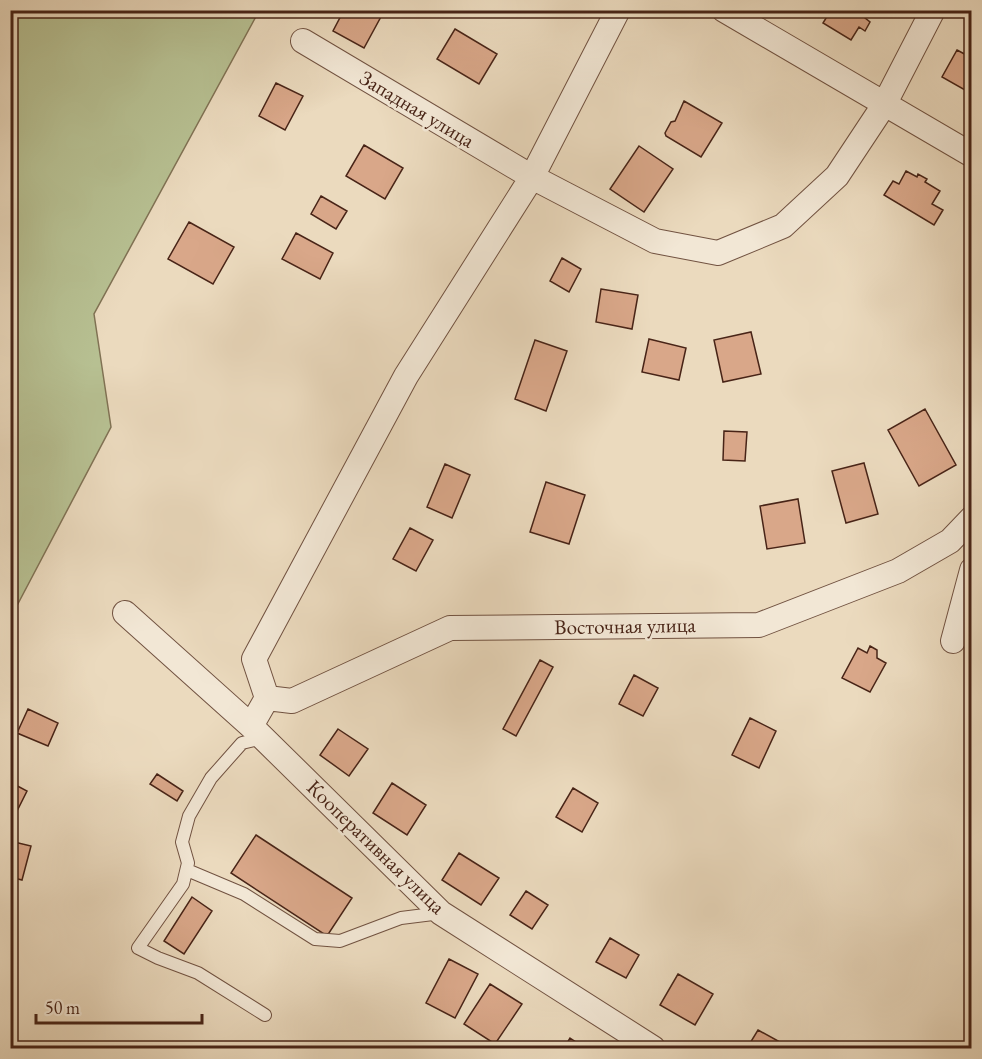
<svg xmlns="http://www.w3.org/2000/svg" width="982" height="1059" viewBox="0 0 982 1059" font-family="'EB Garamond',serif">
  <rect width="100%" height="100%" fill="#ebdabe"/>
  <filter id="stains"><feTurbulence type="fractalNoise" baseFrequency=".00333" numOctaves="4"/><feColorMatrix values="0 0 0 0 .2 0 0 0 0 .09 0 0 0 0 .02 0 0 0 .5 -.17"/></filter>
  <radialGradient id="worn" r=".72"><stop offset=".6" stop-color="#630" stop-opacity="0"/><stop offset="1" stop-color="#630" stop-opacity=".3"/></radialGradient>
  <path fill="#b7c092" stroke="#807254" stroke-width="1.5" d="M11 10 259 11 94 314 111 427 11 617Z"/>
  <path fill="#d9a789" stroke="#482417" stroke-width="1.5" d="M344 10H378L383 13 364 48 333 31Z
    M831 10H855L870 22 865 31 859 27 851 40 823 23Z
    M455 29 497 54 479 84 437 59Z
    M957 50 972 58V94L942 77Z
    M276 83 303 96 285 130 259 116Z
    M684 101 722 123 701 157 666 136 665 133 671 122 675 121Z
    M364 145 403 168 385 199 346 176Z
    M639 146 673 169 644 212 610 189Z
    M906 171 917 177 918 174 927 179 925 182 940 191 932 204 943 210 934 225 884 195 893 181 899 184Z
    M321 196 347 211 336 229 311 214Z
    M189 222 234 247 213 284 168 259Z
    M296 233 333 253 320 279 282 259Z
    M562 258 581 269 569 292 550 281Z
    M601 289 638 295 632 329 596 322Z
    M751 332 761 374 723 382 714 340Z
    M649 339 686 348 679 380 642 372Z
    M535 340 567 351 546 411 515 399Z
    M925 409 956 465 919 486 888 430Z
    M724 431 747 432 745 461 723 460Z
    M864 463 878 514 846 523 832 471Z
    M445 464 470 475 452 518 427 507Z
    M546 482 585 495 569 544 530 532Z
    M798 499 805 543 767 549 760 506Z
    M410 528 433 540 416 571 393 559Z
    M870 646 877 650V658L886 663 870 692 842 678 858 648 867 653Z
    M540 660 553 667 516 736 503 729Z
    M634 675 658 688 643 716 619 704Z
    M28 709 58 723 48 746 17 733Z
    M750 718 776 731 759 768 732 755Z
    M338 729 368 749 349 776 320 755Z
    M157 774 183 791 177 801 150 784Z
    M10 782 27 791 14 817 10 815Z
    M392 783 426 805 407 835 373 813Z
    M573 788 598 803 582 832 556 817Z
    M256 835 352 898 327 936 231 873Z
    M10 841 31 846 22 880 10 877Z
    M459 853 499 878 481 905 442 880Z
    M526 891 548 905 532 929 510 915Z
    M192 897 212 911 184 954 164 941Z
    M610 938 639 955 626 978 596 962Z
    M449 959 478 974 455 1018 426 1003Z
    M678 974 713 994 695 1025 660 1005Z
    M490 984 522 1004 495 1044 464 1024Z
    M758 1030 780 1042 776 1048H747Z
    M570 1038 585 1048H564Z"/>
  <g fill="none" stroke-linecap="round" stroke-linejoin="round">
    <g stroke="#715241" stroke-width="14">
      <path id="service" d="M263 738 242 743 211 778 189 816 182 842 188 863 183 884 138 948 158 958 198 973 265 1015
        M187 870 244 894 315 939 340 941 401 918 441 913"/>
    </g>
    <g stroke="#715241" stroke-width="26">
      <path id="minor" d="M724 10 972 155
        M303 41 532 177 655 241 718 253 783 226 837 176 884 105 933 10
        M125 613 251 726 441 913 653 1048
        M953 641 972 570
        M267 698 292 701 450 628 759 625 898 571 950 541 972 518
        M251 726 267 698 254 659 406 376 532 177 618 10"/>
    </g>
    <use href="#service" stroke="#f2e7d5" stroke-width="12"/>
    <use href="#minor" stroke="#f2e7d5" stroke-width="24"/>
  </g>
  <g text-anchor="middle" stroke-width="5" stroke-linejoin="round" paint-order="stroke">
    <g font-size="21" fill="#482417" stroke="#f2e7d5">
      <text transform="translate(417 109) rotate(31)" y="7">Западная улица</text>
      <text transform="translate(625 626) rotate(-1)" y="7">Восточная улица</text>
      <text transform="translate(376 847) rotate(44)" y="7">Кооперативная улица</text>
    </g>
  </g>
  <rect width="982" height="1059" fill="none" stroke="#ebdabe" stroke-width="36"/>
  <rect x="12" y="12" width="958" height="1035" fill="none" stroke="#482417" stroke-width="3"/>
  <rect x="18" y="18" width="946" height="1023" fill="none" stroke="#482417" stroke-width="1.5"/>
  <path d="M36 1014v9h166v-9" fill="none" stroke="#482417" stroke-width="3"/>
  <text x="45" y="1014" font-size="18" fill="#482417" stroke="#f2e7d5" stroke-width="4.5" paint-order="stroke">50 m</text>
  <rect width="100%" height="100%" filter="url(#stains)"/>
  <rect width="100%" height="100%" fill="url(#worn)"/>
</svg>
